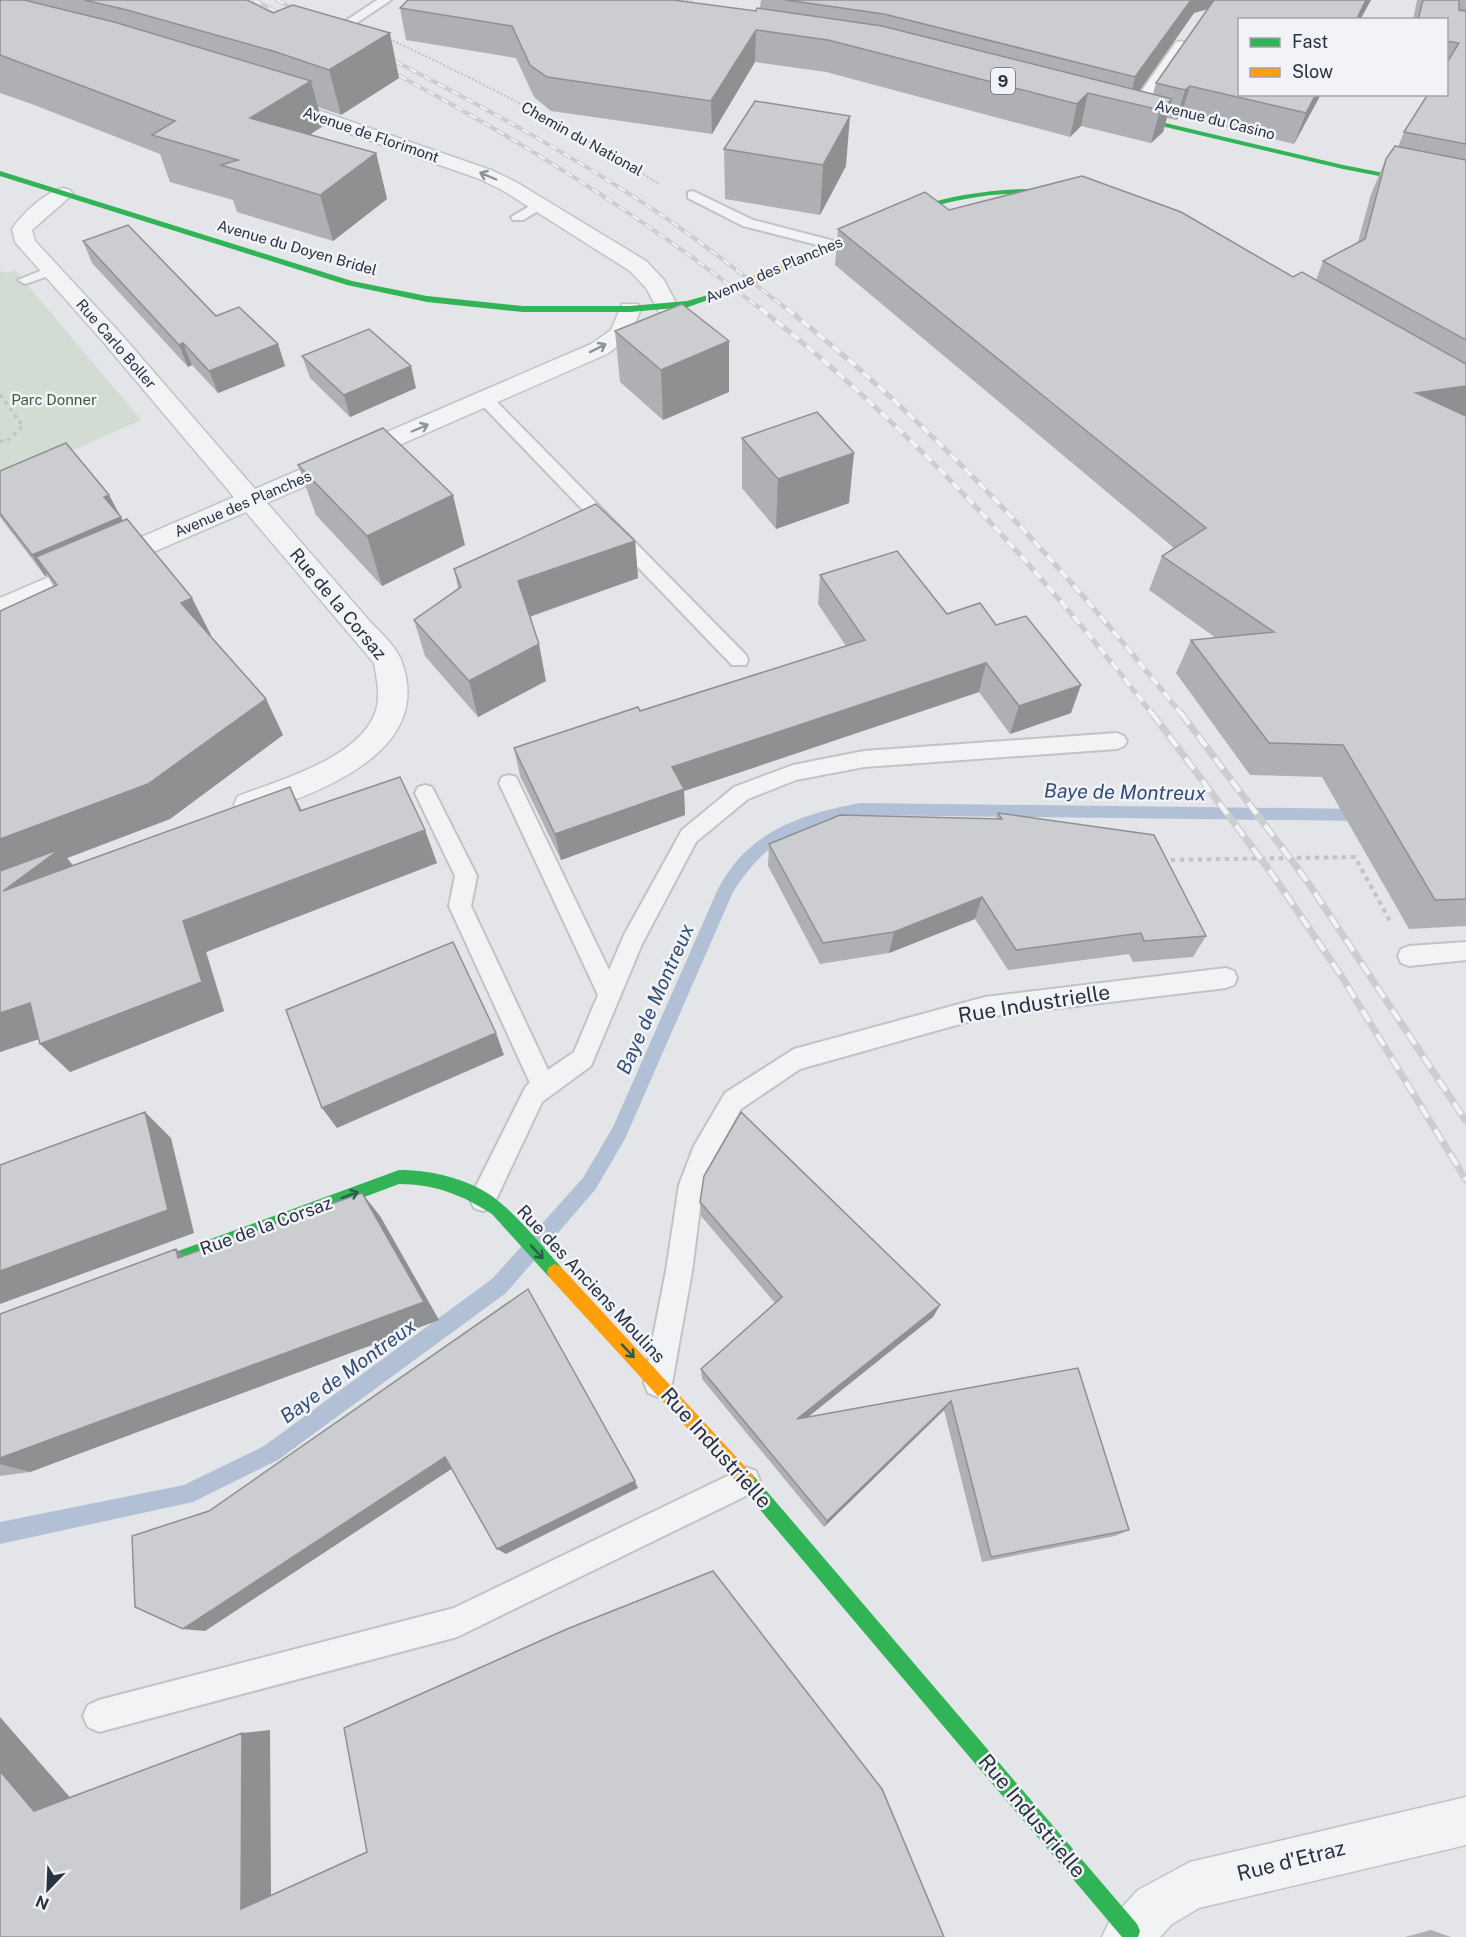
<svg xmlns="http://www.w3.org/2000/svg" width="1466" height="1937" viewBox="0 0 1466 1937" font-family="'Public Sans',sans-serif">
  <rect width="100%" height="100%" fill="#e3e5e8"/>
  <path fill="#d3dcd3" d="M15 270 141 420 0 483V271L7 273Z"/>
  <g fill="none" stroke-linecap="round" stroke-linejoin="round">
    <path fill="#b1c0d4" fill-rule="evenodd" d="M860 803 1365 809 1373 815 1365 821 860 815C797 827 768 838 733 892L625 1139 595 1190 506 1293 278 1460 193 1502 0 1544V1522L184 1485 264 1446 492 1279 583 1178 613 1127 718 889C747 832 801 814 860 803Z"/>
    <g stroke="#c1c3c6" stroke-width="4">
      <path id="lane" d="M377 0H391L349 28H341V24Z
        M693 191 753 220 838 242 840 245 833 249 743 226 688 198V192Z
        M540 200 547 204 545 207 523 220H513L511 217Z
        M52 266 57 267 59 270 57 273 25 284 18 280Z
        M486 395 492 397 746 655 748 660 746 665H732L480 403 478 400Z
        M1117 733 1124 736 1127 741 1124 746 1117 749 864 767 796 780 748 799 696 842 642 944 591 1066 542 1102 492 1208 483 1211 474 1208 470 1199 474 1190 526 1086 530 1083 449 906 455 876 415 793 418 787 425 785 432 787 477 876 471 906 548 1070 574 1052 598 995 499 783 502 777 509 775 516 777 609 970 624 935 682 830 734 787 793 765 864 751Z
        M1466 942V960L1409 966 1401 963 1398 956 1401 949 1409 946Z
        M1226 968 1234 971 1237 978 1234 985 1226 988 985 1017 800 1069 741 1109 713 1159 703 1185 692 1271 672 1383 668 1393 658 1397 648 1393 644 1383 666 1271 679 1185 694 1146 725 1093 794 1049 985 997Z
        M746 1467 756 1471 760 1481 756 1491 457 1637 99 1732 88 1727 83 1716 88 1705 99 1700 454 1608Z"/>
    </g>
    <g stroke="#c1c3c6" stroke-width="3">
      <path id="street" d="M1182 41 1191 46 1140 121H1126L1124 117 1126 113 1176 42Z
        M277 96 491 170 516 182 646 261 664 280 678 307 675 312H659L646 288 630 271 502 190 477 178 270 106 268 102 270 98Z
        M63 188 70 190 73 194 32 230 35 241 121 334 255 489 591 344 611 330 622 304H638L641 309 629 338 607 354 267 503C300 541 333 579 366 617 377 630 395 644 401 660 437 753 315 794 249 816L238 812 234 804 238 796C280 780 352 760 373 718 382 700 377 681 374 663L246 512 0 618V598L234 497 105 344 15 242 12 229C23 213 44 193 63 188Z
        M1466 1797V1845L1199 1908 1172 1924 1160 1937H1102L1110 1920 1138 1890 1190 1862Z"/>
    </g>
    <path stroke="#c2c3c8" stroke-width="2" stroke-dasharray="2 2" stroke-linecap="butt" d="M670 0H692
      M389 39C482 82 572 129 659 184"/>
    <path stroke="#c2c3c8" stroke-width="3" stroke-dasharray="4 4" stroke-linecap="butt" d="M0 395 23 426 7 441H0"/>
    <path stroke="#c2c3c8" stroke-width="4" stroke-dasharray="4.5 4.5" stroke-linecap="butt" d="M1165 862 1164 860 1355 857 1390 921"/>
    <use href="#lane" fill="#f2f3f5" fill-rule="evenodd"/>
    <use href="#street" fill="#f2f3f5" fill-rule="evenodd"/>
    <path fill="#30b455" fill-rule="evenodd" d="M1119 112 1343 165 1466 189V193L1343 169 1119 116Z
      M0 171 352 281 427 296 523 306H630L687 301 715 293 719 296 688 307 630 312H523L427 302 347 285 0 176Z
      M1024 189 1066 193 1070 195 1066 197C1039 195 1011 192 984 196 912 205 848 240 783 271L776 269C789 258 809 252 825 244 895 211 945 192 1024 189Z
      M399 1170C434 1170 476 1180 503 1205 524 1223 542 1246 561 1267L563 1272 561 1277 555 1280 549 1277 492 1214C462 1195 435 1184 399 1184L170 1270 165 1267 162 1262 165 1257 170 1254Z
      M746 1471 752 1474 1137 1924 1140 1931 1138 1937H1122L740 1486 737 1480 740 1474Z"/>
    <path fill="#ff9f0a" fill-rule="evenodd" d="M555 1264 561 1267 752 1474 755 1480 752 1486 746 1489 740 1486 549 1277 547 1272 549 1267Z"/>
    <g stroke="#cbcdd0" stroke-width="4">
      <path id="rail-far2" d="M254 0 291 19
        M277 0 304 14
        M381 54C482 106 582 160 676 225 714 252 751 281 788 310
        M385 68C520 140 641 215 762 310"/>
    </g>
    <g stroke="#cbcdd0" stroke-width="5">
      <path id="rail-far1" d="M760 308C908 425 1038 566 1153 715
        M786 308C935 426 1064 567 1182 715"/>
    </g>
    <g stroke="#cbcdd0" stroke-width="7">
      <path id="rail" d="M1152 713 1275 878 1342 977 1466 1180
        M1181 713 1307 881 1466 1121"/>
    </g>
    <use href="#rail-far2" stroke="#f1f3f7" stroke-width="2" stroke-dasharray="8" stroke-linecap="butt"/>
    <use href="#rail-far1" stroke="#f1f3f7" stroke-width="4" stroke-dasharray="10" stroke-linecap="butt"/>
    <use href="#rail" stroke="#f1f3f7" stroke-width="4.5" stroke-dasharray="14" stroke-linecap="butt"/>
    <path stroke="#ff9f0a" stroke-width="8" d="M715 296 780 269"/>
  </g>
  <path fill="#afb0b3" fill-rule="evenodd" d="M0 0H247L399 78 341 115 318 107 323 126 310 135 376 153 387 199 333 241 237 212 233 200 170 182 160 154 29 103 0 93Z
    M761 0H1371L1360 20H1239V94H1321L1294 144 1181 116 1176 120 1167 118 1163 132 1151 143 1081 126 1070 137 826 72 755 62 712 134 551 111 534 97 516 58 406 40 400 8 756 11 760 8ZM1208 9 1156 83 1153 94 1139 91 1194 13Z
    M1417 0H1466V926L1409 929 1322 777 1250 775 1176 673 1191 640 1216 638 1149 590 1162 556 1174 548 835 265 838 229 949 210 1293 277 1316 280 1323 261 1358 242 1371 194 1386 159 1398 147 1404 132 1446 94V20H1413Z
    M724 149 846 166 820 215 725 199Z
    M83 241 216 316 278 344 285 366 218 393 192 365 188 367 92 263Z
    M615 331 729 341V392L663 420 620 382Z
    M302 356 416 388 350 417 310 378Z
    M742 438 849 503 776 529 742 488Z
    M298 465 465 545 382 586 316 515Z
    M0 471 109 495 123 521 210 636 266 699 283 735 170 819 67 858 73 865 290 787 302 810 425 830 437 863 206 952 224 1011 70 1072 39 1039 0 1052V611L54 587 47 575 45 576 0 517Z
    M635 541 638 578 530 617 546 681 478 717 425 656 414 620 458 588 454 569Z
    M820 575 947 614 996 625 1071 713 1010 734 979 692 684 791 685 815 561 860 520 776 514 748 640 711 846 646 818 604Z
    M998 813 1206 936 1193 957 1133 962 1129 954 1008 970 975 919 889 953 820 964 768 866 769 844 996 819Z
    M700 1202 940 1305 933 1317 808 1417 1078 1368 1129 1530 1115 1536 982 1562 944 1410 824 1527 702 1379 701 1369 775 1303 701 1216Z
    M380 1216 439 1320 30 1472 0 1476V1314L185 1256Z
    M1431 1930 1451 1937H1405Z"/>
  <path fill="#8e9092" d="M1191 0H1241L1214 7 1194 13 1131 103H1129L1135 77Z
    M1366 0H1371L1360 20H1356Z
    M756 30 755 62 712 134 711 101Z
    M390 33 399 78 341 115 329 70Z
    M311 81 323 126 264 164 250 118Z
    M1190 86 1181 116 1176 120 1185 90Z
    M1088 93 1081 126 1070 137 1077 104Z
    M1316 94H1321L1294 144 1306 113Z
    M1172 99 1163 132 1151 143 1160 110Z
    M850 116 846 166 820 215 823 165Z
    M376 153 387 199 333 241 320 195Z
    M729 341V392L663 420 661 370Z
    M183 343 192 365 188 367 179 345Z
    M278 344 285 366 218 393 209 371Z
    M411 366 416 388 350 417 344 395Z
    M1466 386V418L1416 393Z
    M854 453 849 503 776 529 778 479Z
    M109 495 120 516 104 497Z
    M453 495 465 545 382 586 367 536Z
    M121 517 132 539 36 557 47 575 45 576 32 555Z
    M635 541 638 578 525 618 518 581Z
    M192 598 211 635 201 640 181 603Z
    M539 644 546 681 478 717 469 681Z
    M986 663 979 692 684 791 685 815 561 860 555 834 672 767Z
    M1081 685 1071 713 1010 734 1019 706Z
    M266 699 283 735 170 819 67 858 86 882 32 923 0 884V839Z
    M425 830 437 863 206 952 224 1011 70 1072 40 1044 183 921Z
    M982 897 975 919 889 953 894 932Z
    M30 1003 60 1032 0 1052V1013Z
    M496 1033 504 1055 337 1128 322 1108Z
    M145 1112 171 1138 194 1233 0 1304V1271Z
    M362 1193 380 1216 439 1320 30 1472 0 1464V1458Z
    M176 1249 203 1270 178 1258Z
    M940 1305 933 1317 794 1428 797 1419Z
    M951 1401 944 1410 824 1527 827 1521Z
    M445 1457 456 1466 205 1631 183 1629Z
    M635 1481 638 1488 506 1554 497 1549Z
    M0 1717 75 1803 34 1811 0 1771Z
    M270 1730 271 1895 241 1909 242 1733Z"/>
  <path fill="#cbcdd0" stroke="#8e9092" stroke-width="1.5" d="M0 0H24L114 22 311 81 250 118 376 153 320 195 221 165 238 160 152 135 175 121 0 55Z
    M84 0H247L273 13 293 5 390 33 329 70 273 51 127 10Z
    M408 0H673L756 11 757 8 882 26 1172 99 1160 110 1088 93 1077 104 828 40 756 30 711 101 547 77 530 65 512 26 400 8Z
    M786 0H1191L1135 77 884 14Z
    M1214 0H1366L1356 20H1239V94H1316L1306 113 1190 86 1185 90 1156 83Z
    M1423 0H1459V10L1466 11V144L1404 132 1428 94H1446V64L1459 43 1446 41V20H1418Z
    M755 101 850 116 823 165 724 149Z
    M1395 146 1466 160V340L1323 261 1365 239 1386 159Z
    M1082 176 1181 212 1293 277 1302 272 1466 364V386L1416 393 1466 416V899L1435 900 1343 745 1269 743 1191 640 1274 632 1162 556 1206 528 838 229 925 192 949 210Z
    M128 225 216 316 239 307 278 344 209 371 183 343 179 345 83 241Z
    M682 304 729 341 661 370 615 331Z
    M369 329 411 366 344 395 302 356Z
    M817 412 854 453 778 479 742 438Z
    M383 428 453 495 367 536 298 465Z
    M66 443 109 495 104 497 121 517 32 555 0 513V471Z
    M596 504 635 541 518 581 539 644 469 681 414 620 461 587 454 569Z
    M127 519 192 598 181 603 266 699 148 784 0 839V611L57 585 36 557Z
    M897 551 947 614 980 603 996 625 1026 616 1081 685 1019 706 986 663 672 767 684 789 555 834 514 748 638 707 640 711 865 640 820 575Z
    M400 777 425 830 183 921 202 982 40 1044 30 1003 0 1013V871L60 849 3 891 290 787 300 811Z
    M998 813 1154 835 1206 936 1144 941 1141 933 1016 950 982 897 894 932 823 943 769 844 840 815 1002 819Z
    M453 942 496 1033 322 1108 286 1010Z
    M145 1112 168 1210 0 1271V1165Z
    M741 1112 940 1305 797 1419 1078 1368 1129 1530 991 1557 951 1401 827 1521 701 1369 782 1297 700 1202 704 1176Z
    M362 1193 424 1302 0 1458V1314L176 1249 178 1258Z
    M528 1289 635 1481 497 1549 445 1457 183 1629 135 1607 132 1536 209 1511Z
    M713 1571 882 1789 944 1937H0V1771L34 1811 242 1733 241 1909 367 1852 344 1728 567 1629Z"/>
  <defs><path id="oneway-shaft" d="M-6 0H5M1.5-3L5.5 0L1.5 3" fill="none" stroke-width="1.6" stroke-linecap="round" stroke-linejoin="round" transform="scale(1.5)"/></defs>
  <g stroke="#8e929c">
    <use href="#oneway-shaft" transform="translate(488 176) rotate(-157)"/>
    <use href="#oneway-shaft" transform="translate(598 348) rotate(-27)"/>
    <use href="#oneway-shaft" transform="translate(420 428) rotate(-23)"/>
  </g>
  <g stroke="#2b5f49">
    <use href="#oneway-shaft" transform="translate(350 1195) rotate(-20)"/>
    <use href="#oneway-shaft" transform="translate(537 1252) rotate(47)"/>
    <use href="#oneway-shaft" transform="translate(628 1351) rotate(47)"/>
  </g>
  <g text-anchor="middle" stroke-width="5" stroke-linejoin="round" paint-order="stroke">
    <g font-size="15" fill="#293142" stroke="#f1f3f7">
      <text transform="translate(1215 120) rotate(14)" y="5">Avenue du Casino</text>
      <text transform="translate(371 135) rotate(19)" y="5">Avenue de Florimont</text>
      <text transform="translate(582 139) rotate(29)" y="5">Chemin du National</text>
      <text transform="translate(297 248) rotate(16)" y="5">Avenue du Doyen Bridel</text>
      <text transform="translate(774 270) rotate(-23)" y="5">Avenue des Planches</text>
      <text transform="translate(116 344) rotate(49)" y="5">Rue Carlo Boller</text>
      <text transform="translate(243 504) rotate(-23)" y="5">Avenue des Planches</text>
    </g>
    <g font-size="15" fill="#3c5e36" stroke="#f1f3f7">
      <text x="54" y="405">Parc Donner</text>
    </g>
    <rect fill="#f1f3f7" stroke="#656b78" stroke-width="1.5" x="991" y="68" width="24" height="26" rx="4.5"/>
    <g font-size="16" font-weight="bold" fill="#293142">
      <text x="1003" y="87">9</text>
    </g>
    <g font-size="18" fill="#293142" stroke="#f1f3f7">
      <text transform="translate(338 604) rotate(50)" y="6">Rue de la Corsaz</text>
      <text transform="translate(266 1226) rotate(-20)" y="6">Rue de la Corsaz</text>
      <text transform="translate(591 1284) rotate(47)" y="6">Rue des Anciens Moulins</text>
    </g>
    <g font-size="20" font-style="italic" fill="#324e77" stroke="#f1f3f7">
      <text transform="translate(1125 792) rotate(1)" y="7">Baye de Montreux</text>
      <text transform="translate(655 999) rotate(-66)" y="7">Baye de Montreux</text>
      <text transform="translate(348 1371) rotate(-36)" y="7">Baye de Montreux</text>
    </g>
    <g font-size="21" fill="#293142" stroke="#f1f3f7">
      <text transform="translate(1034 1004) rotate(-9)" y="7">Rue Industrielle</text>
      <text transform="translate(716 1448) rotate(48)" y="7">Rue Industrielle</text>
      <text transform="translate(1032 1816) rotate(50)" y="7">Rue Industrielle</text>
      <text transform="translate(1291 1861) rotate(-14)" y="7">Rue d'Etraz</text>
    </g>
  </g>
  <rect x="1238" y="18" width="210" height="78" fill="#f1f3f7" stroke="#a1a5af" stroke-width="1.5"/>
  <rect x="1250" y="38" width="30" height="9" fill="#30b455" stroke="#a1a5af" stroke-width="1.5"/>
  <text x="1292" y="48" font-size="18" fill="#293142">Fast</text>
  <rect x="1250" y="68" width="30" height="9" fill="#ff9f0a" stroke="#a1a5af" stroke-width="1.5"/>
  <text x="1292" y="78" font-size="18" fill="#293142">Slow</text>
  <g transform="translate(48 1889) rotate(203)" stroke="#f1f3f7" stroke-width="4.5" paint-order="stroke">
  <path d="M0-4.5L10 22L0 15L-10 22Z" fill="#293142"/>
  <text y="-9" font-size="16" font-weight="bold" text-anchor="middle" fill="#293142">N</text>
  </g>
</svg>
